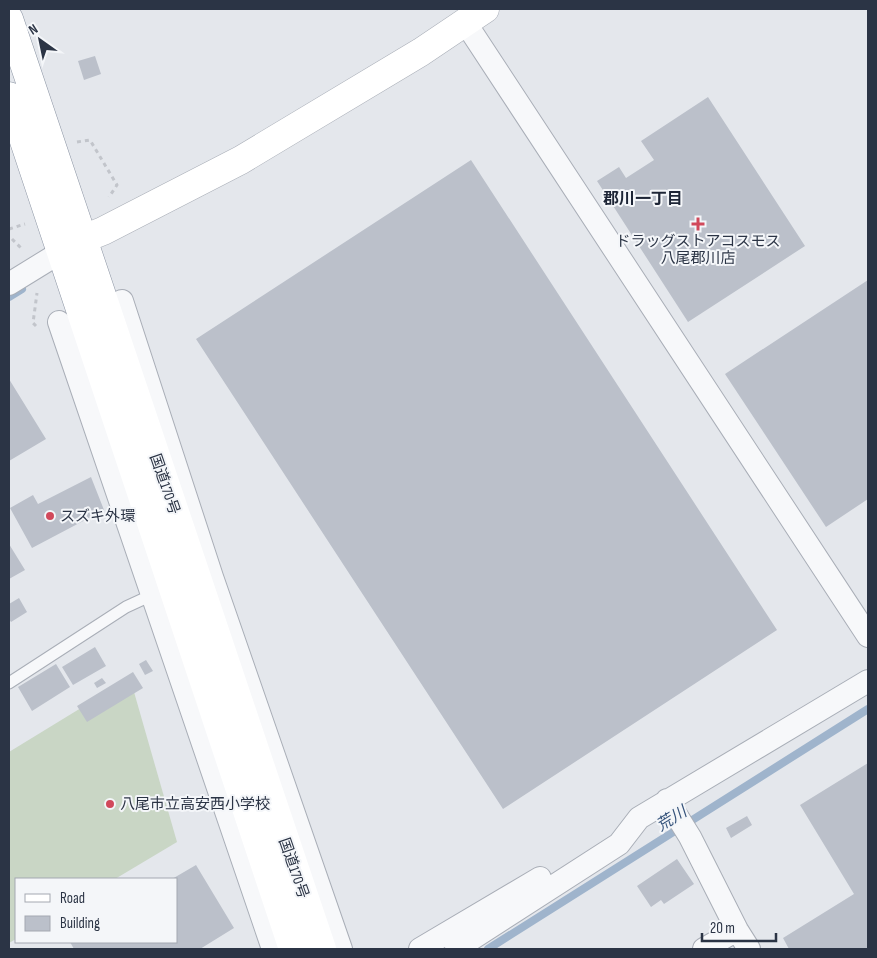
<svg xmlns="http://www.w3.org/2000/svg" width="877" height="958" viewBox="0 0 877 958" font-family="'Sofia Sans Condensed','Noto Sans JP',sans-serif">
  <rect width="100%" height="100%" fill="#e4e7ec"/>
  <path fill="#c9d6c5" d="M130 678 177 842 115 879H16V939L9 943V752Z"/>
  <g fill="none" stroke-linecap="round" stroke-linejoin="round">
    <path stroke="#9fb4cc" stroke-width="8" d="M9 297 22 289
      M488 949 868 709"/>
  </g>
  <path fill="#bbc0ca" d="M95 56 101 74 84 80 78 61Z
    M708 97 805 246 688 322 597 181 619 167 626 178 654 160 641 141Z
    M471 160 777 630 503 809 196 339Z
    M868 280V499L826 527 725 374Z
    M9 379 46 439 9 461Z
    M91 477 104 510 32 548 10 508 33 495 38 504Z
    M9 544 25 570 9 579Z
    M19 598 27 612 11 622 9 619V604Z
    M95 647 106 666 73 685 62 667Z
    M146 660 153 671 145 675 139 664Z
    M56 664 70 687 32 711 18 687Z
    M133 672 143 688 87 722 77 706Z
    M102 678 106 683 97 688 94 683Z
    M868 763V949H789L783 938 854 894 800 805Z
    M747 816 752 825 731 838 726 828Z
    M677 859 694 884 664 904 661 900 651 907 637 886Z
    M196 865 234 928 200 949H74L70 942H176V879H172Z"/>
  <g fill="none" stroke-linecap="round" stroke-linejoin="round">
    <g stroke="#a9aeb7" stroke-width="13">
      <path id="lane" d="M9 683 126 607 152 595"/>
    </g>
    <g stroke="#a9aeb7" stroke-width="24">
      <path id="street" d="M465 22 868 636
        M9 284 61 252
        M122 301 212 577 341 949
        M59 322 273 949
        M667 800 690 837 737 930 749 949
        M420 949 540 878
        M456 949 619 844 639 818 868 681
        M704 949 737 930"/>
    </g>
    <g stroke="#a9aeb7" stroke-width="29">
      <path id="secondary" d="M83 239 103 231 241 160 421 52 485 9"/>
    </g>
    <g stroke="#8b94a3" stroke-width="29">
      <path id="highway" d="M9 19 322 949
        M9 96 293 949"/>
    </g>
    <path stroke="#c2c5cb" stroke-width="3" stroke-dasharray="4 4" stroke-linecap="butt" d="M77 142 90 140 117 185 109 197
      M9 229 25 224
      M12 239 22 249
      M36 326 33 323 37 293"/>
    <use href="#lane" stroke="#f7f8fa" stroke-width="11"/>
    <use href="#street" stroke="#f7f8fa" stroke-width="22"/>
    <use href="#secondary" stroke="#fff" stroke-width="28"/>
    <use href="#highway" stroke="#fff" stroke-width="28"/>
  </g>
  <g fill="#d1495b" stroke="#f4f6f9" stroke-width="2">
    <path d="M695.5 216.5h5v5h5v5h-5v5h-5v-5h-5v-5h5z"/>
    <circle cx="50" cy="516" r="5"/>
    <circle cx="110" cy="804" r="5"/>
  </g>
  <g text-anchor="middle" stroke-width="4" stroke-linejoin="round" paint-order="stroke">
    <g font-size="15" fill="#2b3445" stroke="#f4f6f9" text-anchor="start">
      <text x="698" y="246" text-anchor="middle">ドラッグストアコスモス<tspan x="698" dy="17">八尾郡川店</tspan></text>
      <text x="60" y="521">スズキ外環</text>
      <text x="120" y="809">八尾市立高安西小学校</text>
    </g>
    <g font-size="15" fill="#2b3445" stroke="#f4f6f9">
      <text transform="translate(165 484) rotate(71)" y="5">国道170号</text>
      <text transform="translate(294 868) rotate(71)" y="5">国道170号</text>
    </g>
    <g font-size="16" font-weight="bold" fill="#1d2536" stroke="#f4f6f9">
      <text x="643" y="204">郡川一丁目</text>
    </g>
    <g font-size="16" font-style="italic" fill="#34527a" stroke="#f4f6f9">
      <text transform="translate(671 818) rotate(-32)" y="6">荒川</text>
    </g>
  </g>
  <rect width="877" height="958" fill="none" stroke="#2b3445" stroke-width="20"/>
  <rect x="15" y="878" width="162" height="65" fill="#f4f6f9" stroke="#a4a8b1"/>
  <rect x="25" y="894" width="25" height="8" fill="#ffffff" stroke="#a4a8b1"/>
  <text x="60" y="903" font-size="15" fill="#2b3445">Road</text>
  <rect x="25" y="916" width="25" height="15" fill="#bbc0ca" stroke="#a4a8b1"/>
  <text x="60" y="928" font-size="15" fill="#2b3445">Building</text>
  <g transform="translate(40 40) rotate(327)" stroke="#f4f6f9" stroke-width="4" paint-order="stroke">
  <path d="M0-4L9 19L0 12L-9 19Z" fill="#2b3445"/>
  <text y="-8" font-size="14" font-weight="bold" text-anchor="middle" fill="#2b3445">N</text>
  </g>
  <path d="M702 933v8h74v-8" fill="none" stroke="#2b3445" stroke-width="2.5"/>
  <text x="710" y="933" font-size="15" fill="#2b3445" stroke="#f4f6f9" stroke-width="4" paint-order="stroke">20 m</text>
</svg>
